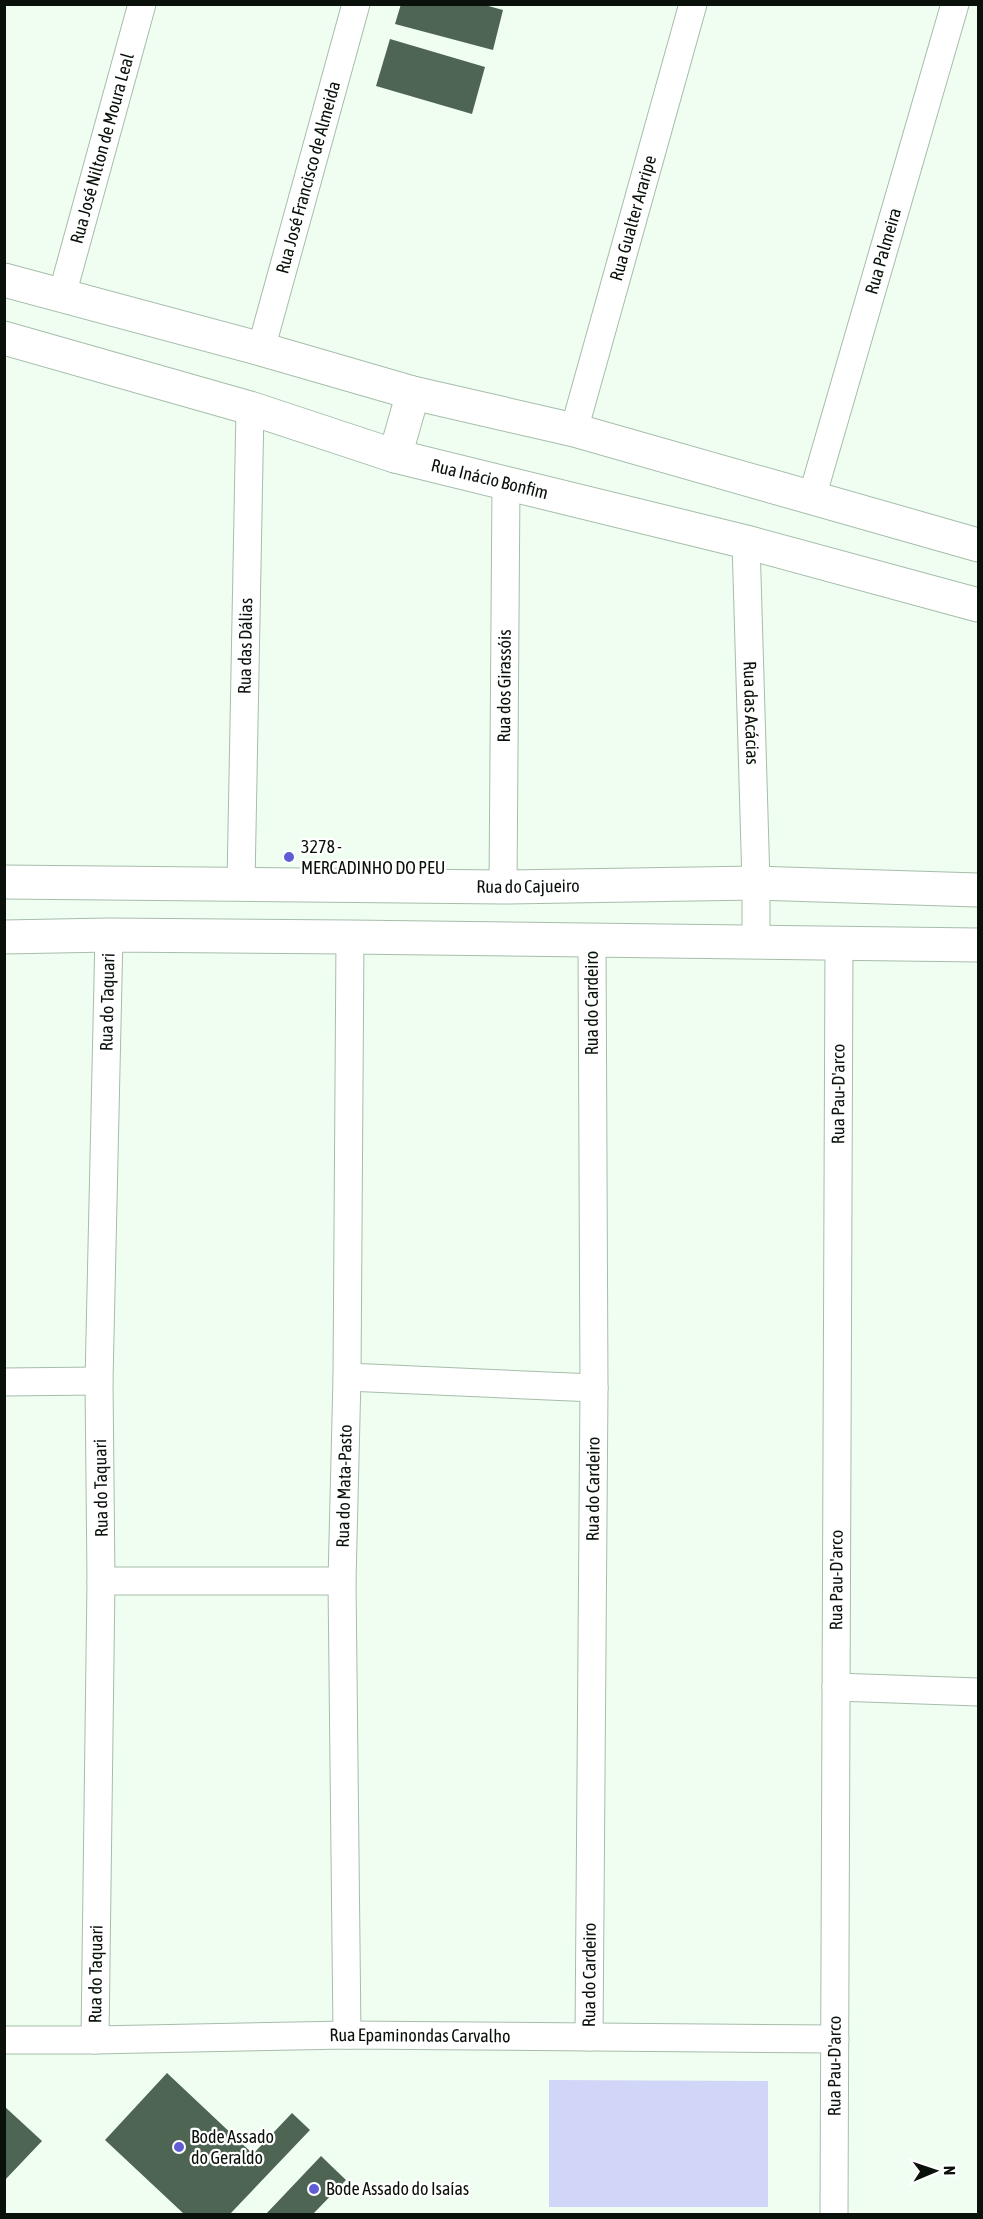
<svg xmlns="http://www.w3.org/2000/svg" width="983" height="2219" viewBox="0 0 983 2219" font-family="'Asap Condensed',sans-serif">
  <rect width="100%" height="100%" fill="#effef1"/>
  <path fill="#d1d5f7" d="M549 2080 768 2081V2207H549Z"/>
  <path fill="#4f6553" d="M401 4H481L503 10 493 50 395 24Z
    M390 39 485 67 472 114 376 86Z
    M167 2073 253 2154 292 2113 310 2130 230 2214H184L105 2140Z
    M4 2106 42 2141 4 2181Z
    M321 2156 346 2180 313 2214H266Z"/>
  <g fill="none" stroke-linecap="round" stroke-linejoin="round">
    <g stroke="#a6bdaa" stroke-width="29">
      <g id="street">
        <path id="s1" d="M62 295 142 4"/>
        <path id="s2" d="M261 349 356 4"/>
        <path id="s3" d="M574 430 693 4"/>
        <path id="s4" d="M812 497 955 4"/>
        <path id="s5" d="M746 542 756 883V941"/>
        <path id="s6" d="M241 883 250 408"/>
        <path id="s7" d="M503 887 506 484"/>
        <path d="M347 1377 594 1388"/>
        <path d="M4 1382 99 1381"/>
        <path d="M101 1581H342"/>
        <path d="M836 1687 978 1692"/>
        <path id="s8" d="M347 2035 342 1581 347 1377 350 937"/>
        <path id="s9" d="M589 2037 594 1388 592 941"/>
        <path id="s10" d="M4 2040H95L347 2035 835 2039"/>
        <path id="s11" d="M95 2040 101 1581 99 1381 109 935"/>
        <path id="s12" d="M834 2214 839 943"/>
      </g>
    </g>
    <g stroke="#a6bdaa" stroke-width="35">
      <g id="secondary">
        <path d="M4 280 261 349 413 393 574 430 978 545"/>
        <path id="s13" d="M4 338 250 408 395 456 746 542 978 605"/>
        <path d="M395 456 413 393"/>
        <path id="s14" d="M4 882 503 887 756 883 978 890"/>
        <path d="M4 937 109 935 350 937 978 945"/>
      </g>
    </g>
    <use href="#street" stroke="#fff" stroke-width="27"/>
    <use href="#secondary" stroke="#fff" stroke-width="33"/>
  </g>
  <g fill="#605cd5" stroke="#fff" stroke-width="2">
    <circle cx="289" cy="857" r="6"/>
    <circle cx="179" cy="2147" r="6"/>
    <circle cx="314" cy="2189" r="6"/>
  </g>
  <g text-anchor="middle" stroke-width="4.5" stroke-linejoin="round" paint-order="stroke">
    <g font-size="18" fill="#09110a" stroke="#fff">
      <text dy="6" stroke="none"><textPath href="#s1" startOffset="152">Rua José Nilton de Moura Leal</textPath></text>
      <text dy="6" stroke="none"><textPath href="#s2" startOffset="178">Rua José Francisco de Almeida</textPath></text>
      <text dy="6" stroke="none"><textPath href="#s3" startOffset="220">Rua Gualter Araripe</textPath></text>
      <text dy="6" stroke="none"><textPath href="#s4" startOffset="256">Rua Palmeira</textPath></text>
      <text dy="6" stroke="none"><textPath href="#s13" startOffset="506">Rua Inácio Bonfim</textPath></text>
      <text dy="6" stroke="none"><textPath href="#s6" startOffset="237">Rua das Dálias</textPath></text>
      <text dy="6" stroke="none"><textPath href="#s7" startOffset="201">Rua dos Girassóis</textPath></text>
      <text dy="6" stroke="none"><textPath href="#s5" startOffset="171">Rua das Acácias</textPath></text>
      <text dy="6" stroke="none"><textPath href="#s14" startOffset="524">Rua do Cajueiro</textPath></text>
      <text dy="6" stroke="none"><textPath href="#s11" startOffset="1038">Rua do Taquari</textPath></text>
      <text transform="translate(592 1003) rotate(-90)" y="6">Rua do Cardeiro</text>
      <text dy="6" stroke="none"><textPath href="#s12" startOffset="1120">Rua Pau-D'arco</textPath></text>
      <text dy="6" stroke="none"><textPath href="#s8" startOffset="549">Rua do Mata-Pasto</textPath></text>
      <text transform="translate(101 1488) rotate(-91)" y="6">Rua do Taquari</text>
      <text dy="6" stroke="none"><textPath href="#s9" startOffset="548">Rua do Cardeiro</textPath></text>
      <text dy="6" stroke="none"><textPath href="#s12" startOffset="634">Rua Pau-D'arco</textPath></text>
      <text dy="6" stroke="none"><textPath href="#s11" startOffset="66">Rua do Taquari</textPath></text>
      <text dy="6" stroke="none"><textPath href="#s9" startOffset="62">Rua do Cardeiro</textPath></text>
      <text dy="6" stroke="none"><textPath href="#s10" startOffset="416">Rua Epaminondas Carvalho</textPath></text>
      <text dy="6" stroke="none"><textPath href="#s12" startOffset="148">Rua Pau-D'arco</textPath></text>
    </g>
    <g font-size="18" fill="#09110a" stroke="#fff" text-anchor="start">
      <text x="301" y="853">3278 -<tspan x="301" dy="21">MERCADINHO DO PEU</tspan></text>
      <text x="191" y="2143">Bode Assado<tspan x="191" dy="21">do Geraldo</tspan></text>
      <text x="326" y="2195">Bode Assado do Isaías</text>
    </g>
  </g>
  <rect width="983" height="2219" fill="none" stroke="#09110a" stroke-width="12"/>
  <g transform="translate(935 2171) rotate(88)" stroke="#ffffff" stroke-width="4.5" paint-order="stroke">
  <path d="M0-4.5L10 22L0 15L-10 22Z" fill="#09110a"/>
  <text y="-9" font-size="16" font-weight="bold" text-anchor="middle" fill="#09110a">N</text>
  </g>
</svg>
